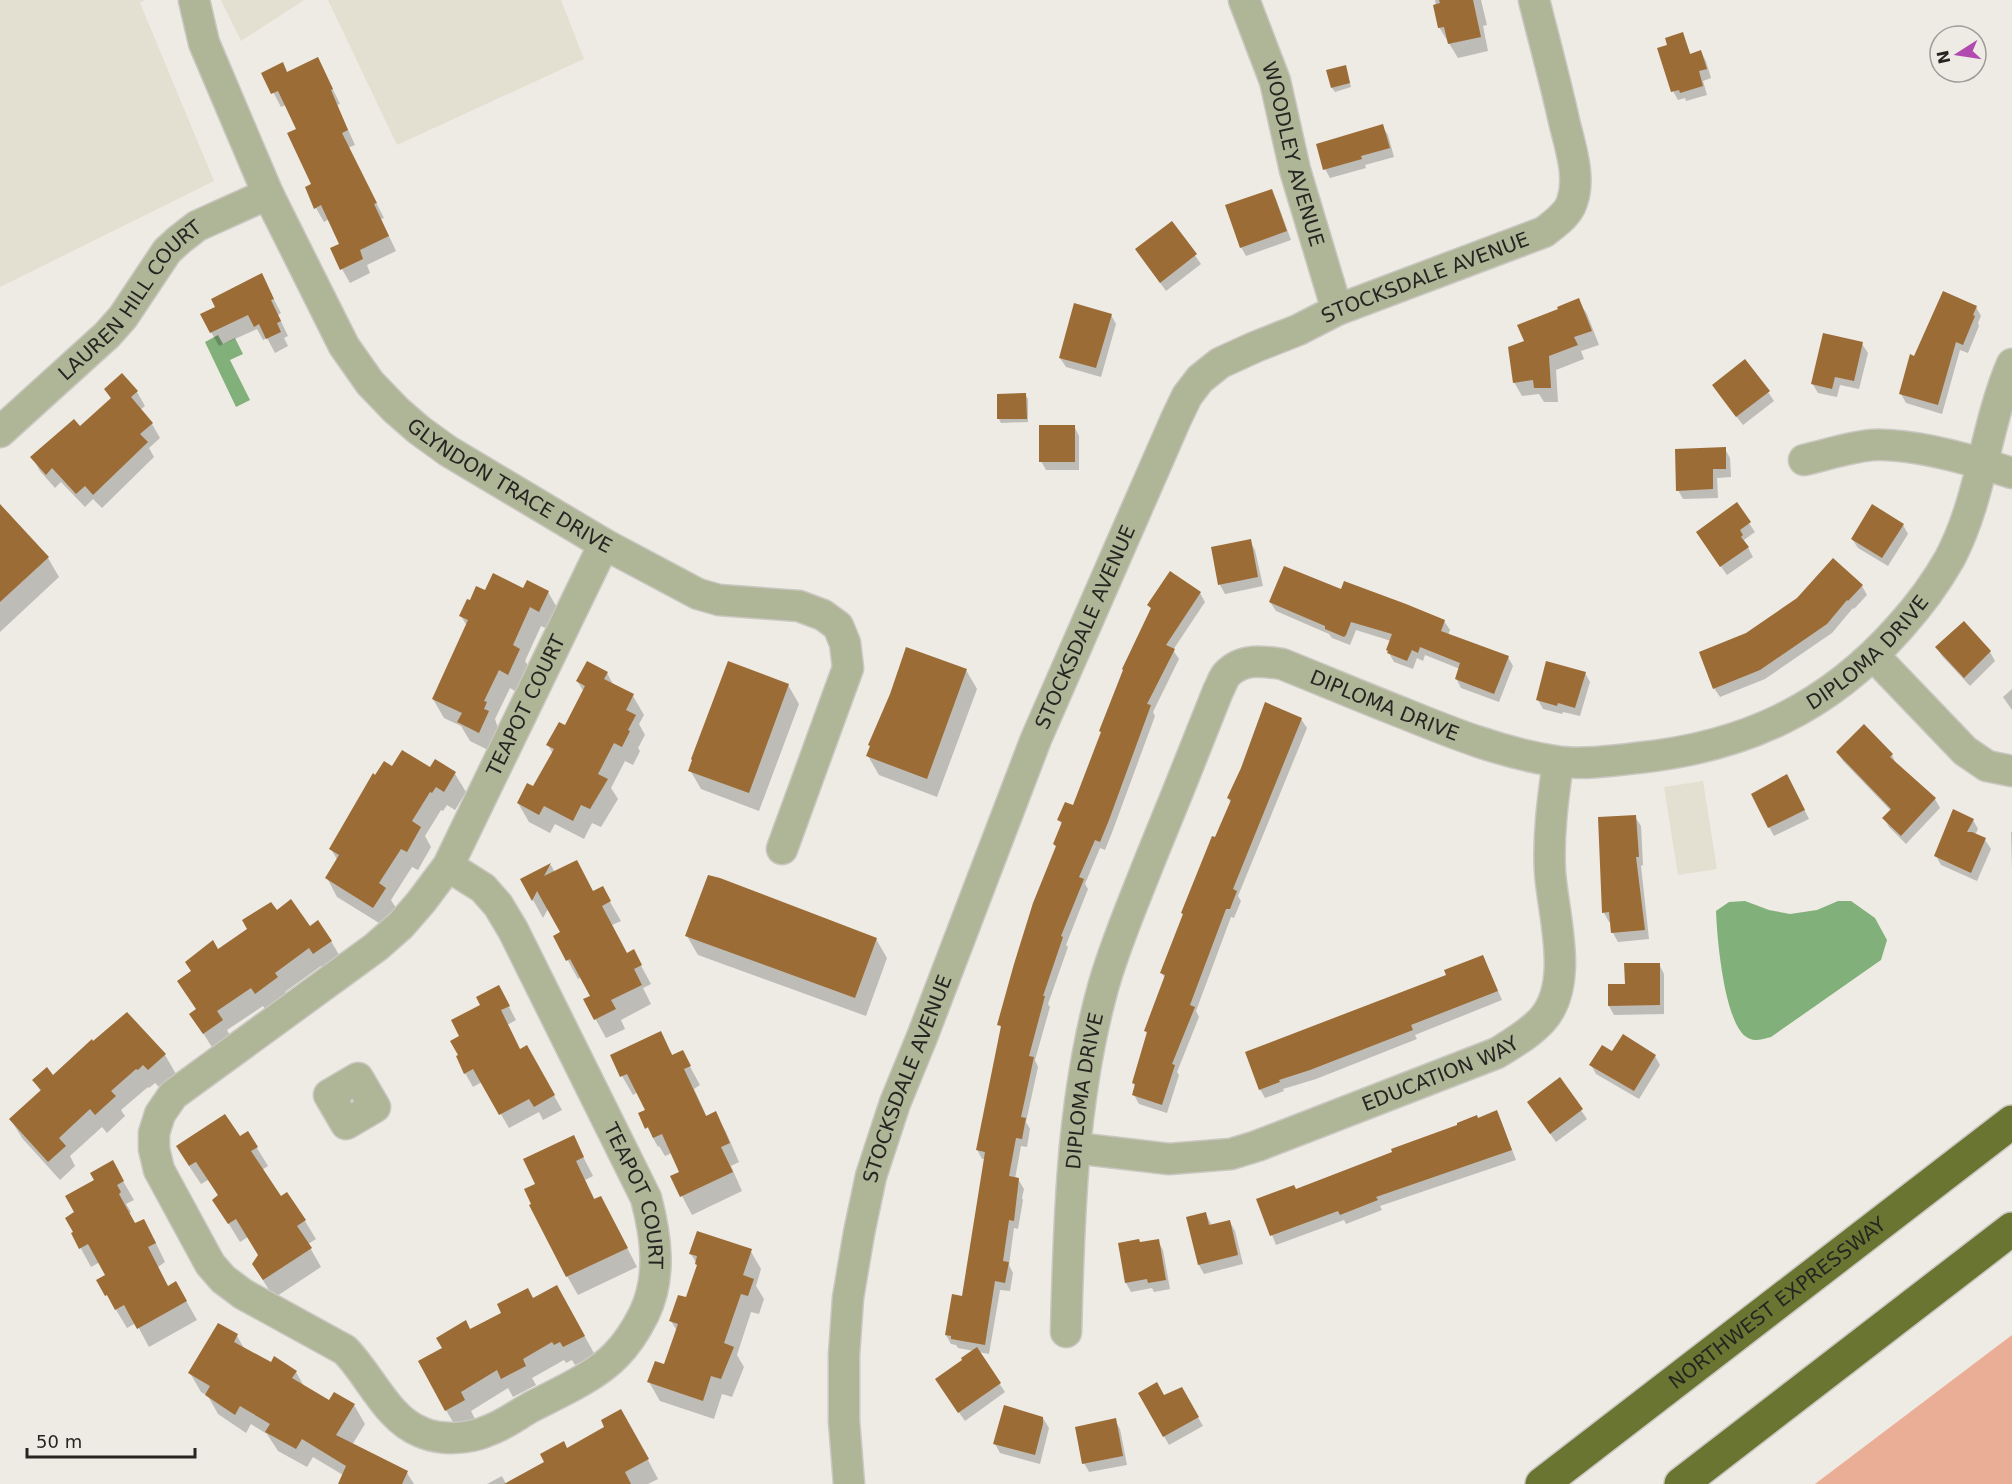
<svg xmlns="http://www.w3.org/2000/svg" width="2012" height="1484" viewBox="0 0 2012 1484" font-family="'DejaVu Sans',sans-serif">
  <rect width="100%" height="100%" fill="#eeebe4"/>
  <path fill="#e3dfd1" d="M0 0H145L140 3 214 181 0 287Z
    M221 0H304L241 41Z
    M328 0H561L584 59 397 145Z
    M1703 781 1717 869 1678 875 1664 787Z"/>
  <path fill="#eaad95" d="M2012 1335V1484H1815Z"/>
  <path fill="#82b07a" d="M218 335 223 344 235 338 243 354 230 360 250 400 236 407 205 342Z
    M1745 901 1769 910 1790 914 1817 910 1838 901H1851L1875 918 1887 940 1881 960 1771 1037C1762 1039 1753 1043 1745 1036 1724 1019 1717 938 1716 911L1729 902Z"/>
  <path fill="#0003" d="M1435 0H1481L1487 25 1483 26 1488 51 1458 58 1439 27Z
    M1682 33 1691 55 1701 52 1706 61 1711 78 1703 81 1707 95 1686 101 1685 98 1678 100 1673 91 1669 46Z
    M318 59 340 104 337 105 355 145 348 148 384 218 381 219 396 251 367 265 370 273 350 283 342 269 341 244 329 219 324 222 316 208 313 185 298 129 286 105 281 107 263 73 287 74Z
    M1347 71 1351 87 1335 92 1332 88Z
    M1382 126 1388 135 1394 157 1365 165 1366 168 1330 178 1325 169Z
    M1271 190 1276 199 1291 240 1246 256 1241 247Z
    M1172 223 1201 264 1166 291 1142 258Z
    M261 275 281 313 278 315 288 336 284 338 288 346 275 353 267 338 263 340 257 329 219 346 211 332Z
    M1578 300 1587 314 1599 345 1581 351 1584 359 1556 370 1558 402H1544L1539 394 1522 396 1514 382 1526 342Z
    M1976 307 1981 316 1978 323 1979 326 1968 353 1960 350 1942 414 1906 403 1901 394 1915 357Z
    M1111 315 1116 324 1101 377 1066 367 1060 358Z
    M1862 344 1868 353 1859 389 1840 385 1837 397 1818 393 1812 383Z
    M106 390 137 392 145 406 140 410 152 424 160 438 149 448 154 457 102 508 93 499 85 507 61 482 55 488 40 471 32 457 80 428 111 399Z
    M1768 392 1774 401 1743 425 1719 394Z
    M1025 395 1028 399V422L1001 423 999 419Z
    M1074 426 1079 436V470H1046L1041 461Z
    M1725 449 1730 458 1731 477 1717 478 1718 498 1683 499 1678 490Z
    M1736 504 1755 532 1744 540 1753 557 1727 575 1703 541Z
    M5 512 48 558 59 577 0 632V516Z
    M1903 525 1908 534 1888 566 1858 548 1852 539Z
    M1250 541 1255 550 1263 586 1225 594 1220 585 1213 548Z
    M1862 586 1867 595 1854 609 1853 608 1832 633 1765 679 1720 697 1714 688Z
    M524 590 548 592 559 611 550 630 541 626 525 661 530 669 518 693 510 688 495 719 499 731 490 751 470 741 461 726 444 718 433 699 467 626 461 616 486 592Z
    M1342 591 1444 621 1450 630 1448 635 1508 657 1513 666 1499 702 1461 688 1456 678 1460 669 1425 655 1423 661 1417 658 1413 669 1394 662 1389 653 1391 641 1356 630 1350 645 1332 638 1329 634 1276 611 1270 602Z
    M1200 593 1205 602 1173 650 1179 659 1153 712 1155 716 1113 830 1105 850 1100 848 1085 884 1088 889 1066 945 1068 947 1048 1004 1050 1007 1035 1060 1038 1067 1026 1122 1030 1129 1027 1147 1021 1146 1015 1179H1018L1024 1189 1022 1198 1023 1200 1018 1229 1014 1228 1009 1265 1013 1273 1010 1291 1000 1290 989 1354 978 1352 1005 1392 965 1421 942 1388 974 1351 958 1348 956 1345 951 1344 946 1335 963 1297 985 1159H982L977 1149 1002 1029 999 1024 1057 848 1054 844 1062 825 1059 820 1074 807 1152 611 1149 605Z
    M1964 623 1990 652 1995 661 1970 686 1942 656 1936 647Z
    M966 670 977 689 937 797 879 775 868 756 891 694Z
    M607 673 614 686 633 696 644 715 639 724 645 735 638 748 640 751 633 765 625 761 611 788 618 799 601 827 592 823 584 839 555 824 550 833 529 822 518 803 534 788 553 754 548 745 566 727 584 692 577 681Z
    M1585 673 1590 682 1580 716 1563 712 1562 714 1543 709 1538 700Z
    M788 685 799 704 759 811 701 789 690 770Z
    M2012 689V710L2003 697Z
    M1301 719 1307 728 1238 896 1241 901 1234 918 1231 917 1196 1011 1199 1017 1177 1072 1179 1075 1167 1113 1139 1104 1134 1095 1136 1087 1133 1083 1148 1035 1145 1030 1165 979 1162 973 1184 916 1182 913 1231 803 1228 798 1242 768Z
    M1837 752 1892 755 1896 764 1935 799 1940 808 1906 844 1889 827 1884 818 1891 811 1843 761Z
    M392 768 430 769 455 774 466 792 455 810 447 805 443 811 441 810 425 836 431 847 418 870 412 867 391 900 396 908 384 926 337 897 327 878 338 861 331 849 376 777Z
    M1792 785 1809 819 1774 836 1769 827Z
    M1635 817 1641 826 1643 865 1641 866 1649 939 1618 942 1613 933 1611 922H1609L1604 913 1600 819Z
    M1973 820 1978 829 1975 835 1985 840 1991 849 1977 881 1941 865 1936 856Z
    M2011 832H2012V870Z
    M551 865 555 873 593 893 602 888 621 921 612 925 627 954 633 951 651 984 643 988 651 1004 621 1020 625 1029 606 1038 585 1000 592 996 582 977 578 979 555 937 562 933 548 909 543 918 522 880Z
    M276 912 331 941 342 960 325 972 321 966 285 992 288 996 267 1012 263 1006 227 1030 232 1039 215 1052 191 1014 197 1010 179 981 218 951Z
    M687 936 876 939 887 958 866 1016 698 955Z
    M1483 956 1502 1000 1415 1035 1417 1039 1316 1079 1283 1089 1284 1091 1265 1098 1260 1089Z
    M1659 964 1664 974V1014L1614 1015 1609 1006Z
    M506 1001 516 1020 507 1025 520 1050 527 1047 562 1110 543 1120 539 1112 509 1128 482 1082 473 1087 465 1073 461 1036Z
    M660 1033 673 1056 682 1052 700 1085 694 1089 707 1117 715 1113 726 1132 739 1162 731 1166 742 1191 692 1215 672 1177 681 1173 672 1153 665 1156 659 1146 658 1147 640 1114 647 1111 638 1092 633 1095 622 1076Z
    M1613 1053 1655 1056 1660 1065 1639 1099 1596 1074 1591 1065Z
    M165 1055 176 1074 160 1088 155 1083 149 1088 148 1087 121 1110 125 1116 107 1133 102 1127 70 1156 75 1166 60 1180 22 1138 11 1120 41 1092 34 1081Z
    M1560 1079 1587 1119 1556 1142 1534 1111Z
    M1478 1119 1501 1121 1516 1160 1380 1206 1382 1210 1346 1224 1344 1220 1276 1245 1258 1200 1296 1191Z
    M573 1137 593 1176 585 1180 595 1200 617 1228 637 1267 578 1295 567 1276 537 1185Z
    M239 1139 257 1148 268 1166 262 1170 280 1198 305 1221 316 1239 308 1244 321 1267 274 1298 253 1264 259 1256 248 1237 240 1242 214 1200 219 1197 208 1180 201 1184 189 1166Z
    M112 1162 134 1200 126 1204 131 1212 129 1213 135 1225 154 1239 165 1262 158 1267 168 1288 176 1283 197 1320 149 1347 136 1323 127 1328 98 1280 107 1275 100 1262 91 1267 73 1234 76 1212 96 1180Z
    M1206 1214 1212 1226 1230 1222 1235 1231 1243 1264 1204 1274 1199 1265 1187 1218Z
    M1158 1241 1163 1250 1170 1289 1154 1292 1152 1288 1131 1292 1126 1283 1140 1244Z
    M750 1250 761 1269 756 1286 764 1299 759 1314 751 1312 737 1355 744 1367 732 1397 722 1394 714 1419 660 1401 649 1382 665 1366 677 1331 671 1321 687 1299 698 1266 691 1254Z
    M533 1300 568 1306 595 1355 575 1365 572 1360 566 1363 564 1360 532 1378 536 1385 513 1397 508 1388 471 1411 475 1419 457 1429 446 1410 470 1331 503 1313Z
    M237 1336 245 1350 271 1364 296 1372 305 1388 329 1402 354 1405 365 1424 352 1445 407 1473 414 1484H339L343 1475 313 1457 307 1467 278 1451 267 1434 251 1424 246 1433 218 1414 208 1396 201 1392 190 1373Z
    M1182 1389 1203 1426 1169 1445 1140 1394 1164 1397Z
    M1005 1407 1043 1418 1049 1428 1040 1464 1000 1453 995 1444Z
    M1115 1420 1120 1429 1127 1465 1089 1472 1084 1463Z
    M632 1430 658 1479 648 1484H507L567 1450Z
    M502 1476 506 1484H487Z"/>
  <path fill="#9c6c37" d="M1439 0H1473L1481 37 1448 44 1444 27 1438 28 1433 5 1440 3Z
    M1683 32 1690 54 1701 50 1707 69 1699 71 1703 86 1680 93 1679 90 1671 92 1657 48 1667 45 1665 38Z
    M318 57 333 89 331 90 348 130 342 133 377 203 374 204 389 236 360 250 363 259 340 270 330 248 339 244 321 205 314 209 305 187 311 184 287 133 296 129 278 91 271 94 261 73 283 62 287 72Z
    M1346 65 1350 83 1331 88 1326 70Z
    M1383 124 1390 148 1361 156 1362 159 1323 170 1316 144Z
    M1272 189 1287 231 1240 248 1225 205Z
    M1172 221 1197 254 1160 283 1135 249Z
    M262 273 274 299 271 300 281 321 277 323 281 332 266 339 259 324 254 327 248 315 210 333 200 314 215 307 211 299Z
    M1943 291 1977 306 1973 315 1975 316 1963 345 1956 342 1938 405 1899 394 1910 354 1914 356Z
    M1579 298 1592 331 1574 337 1578 345 1549 356 1551 388H1534L1533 380 1513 383 1508 347 1524 341 1517 325 1558 309 1557 307Z
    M1074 303 1112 314 1096 368 1059 358Z
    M1823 333 1863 342 1854 381 1835 377 1832 389 1811 384Z
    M1745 359 1770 391 1736 417 1712 385Z
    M122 373 138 391 131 397 153 423 140 434 148 442 93 495 85 486 76 494 52 468 46 475 30 457 74 419 80 426 111 398 104 389Z
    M1026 393 1027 419H997V394Z
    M1039 425H1075V462H1039Z
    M1726 447V469H1713V489L1676 491 1675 449Z
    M1737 502 1751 522 1740 530 1743 535 1741 537 1749 547 1720 567 1696 532Z
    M0 504 49 557 0 602Z
    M1872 504 1904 524 1882 558 1851 539Z
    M1251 539 1258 577 1218 585 1211 547Z
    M1833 558 1863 585 1848 601 1847 600 1827 624 1760 670 1713 689 1699 652 1746 633 1797 598Z
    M1284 566 1341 589 1344 581 1406 604 1445 620 1441 631 1509 656 1494 694 1455 679 1460 663 1420 647 1418 653 1412 650 1407 661 1387 653 1388 651 1386 650 1392 634 1351 622 1346 635 1344 637 1325 629V626L1269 602Z
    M1170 571 1201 592 1166 645 1175 649 1147 704 1151 705 1109 820 1100 842 1095 840 1079 877 1084 879 1061 936 1063 937 1043 996H1045L1029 1056 1034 1057 1021 1117 1026 1118 1022 1139 1016 1138 1009 1176 1019 1178 1014 1221 1009 1220 1003 1261 1009 1262 1005 1283 995 1281 985 1345 951 1339V1336L945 1335 952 1294 962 1296 985 1152 976 1150 1001 1026 997 1025 1014 964 1033 903 1056 846 1053 844 1062 822 1057 820 1065 802 1073 805 1101 732 1099 731 1123 670 1122 669 1151 608 1147 605Z
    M493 573 523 588 527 580 549 591 539 612 530 607 513 645 520 649 508 675 499 670 484 701 487 702 484 709 489 711 479 733 457 722 462 713 432 699 468 620 459 616 467 599 470 600 476 586 485 590Z
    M1964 621 1991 651 1964 678 1935 647Z
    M906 647 967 669 927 779 866 756 870 746 868 745 890 694Z
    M587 661 608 672 604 679 634 694 626 710 636 715 628 730 630 731 622 747 614 743 598 774 608 779 590 809 581 805 573 821 544 806 539 815 517 803 527 783 533 786 554 749 546 745 559 722 565 725 585 686 576 681Z
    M728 661 789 684 749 793 688 771 692 760 691 759Z
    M1546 661 1586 672 1575 708 1558 703 1557 706 1536 700Z
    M1265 702 1302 718 1233 889 1237 891 1230 909H1226L1190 1005 1195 1007 1172 1064 1175 1065 1162 1105 1132 1095 1135 1084 1132 1083 1147 1032 1144 1031 1165 975 1160 973 1183 914 1181 913 1212 836 1215 837 1231 800 1227 798 1241 768Z
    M1864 724 1893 754 1890 757 1936 798 1901 836 1882 818 1891 809 1836 752Z
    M402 750 430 767 435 759 456 772 444 792 436 787 432 793 430 792 412 821 421 827 407 852 401 849 379 883 386 888 373 908 325 878 339 855 329 849 373 773 375 775 384 761 392 766Z
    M1787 774 1805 810 1768 828 1751 794Z
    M1953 809 1974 819 1967 832H1972L1986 838 1971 873 1934 856Z
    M1636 815 1639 857H1636L1645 930 1611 933 1609 912 1602 913 1598 817Z
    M577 860 593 891 603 886 611 901 602 906 627 953 634 949 642 965 634 969 642 985 611 1000 616 1009 594 1020 583 999 590 996 570 959 566 961 553 936 560 932 537 891 532 901 520 879 551 863 544 876Z
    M708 875 720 878 877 938 855 998 685 936Z
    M291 899 310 926 318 920 332 941 313 954 309 948 275 973 278 977 255 994 251 988 217 1011 223 1020 203 1034 189 1014 196 1009 177 981 191 971 185 962 213 940 218 949 247 929 242 920 271 902 277 910Z
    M1483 955 1498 991 1411 1025 1413 1030 1310 1070 1279 1080 1280 1082 1259 1090 1245 1052 1446 975 1444 970Z
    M1624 963H1660V1005L1608 1006V984H1625Z
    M499 985 510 1006 501 1010 520 1049 527 1045 555 1095 534 1107 529 1099 499 1115 473 1069 464 1074 456 1056 458 1055 450 1041 459 1036 451 1020 480 1005 476 997Z
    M127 1012 166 1054 148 1070 143 1065 138 1070 136 1069 111 1091 116 1096 95 1115 90 1109 59 1138 66 1146 48 1162 9 1119 41 1090 32 1080 47 1067 53 1075 92 1039 93 1041Z
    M661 1031 672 1055 683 1050 691 1066 684 1069 706 1116 716 1111 730 1143 721 1147 733 1172 680 1197 670 1176 679 1172 662 1134 653 1138 648 1127 645 1129 638 1113 645 1110 627 1074 620 1077 610 1055Z
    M1623 1034 1656 1055 1634 1091 1589 1065 1602 1045 1612 1051Z
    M1560 1077 1583 1109 1550 1134 1527 1102Z
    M1497 1110 1512 1150 1376 1197 1378 1200 1340 1215 1338 1211 1270 1236 1256 1199 1294 1185 1296 1189 1392 1152 1391 1149 1457 1125V1123L1477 1115 1478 1118Z
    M225 1114 240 1136 248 1131 258 1147 251 1151 281 1196 287 1192 306 1220 297 1226 312 1248 263 1280 252 1264 258 1255 236 1219 228 1224 212 1200 218 1195 196 1162 189 1166 176 1146Z
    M574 1135 584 1157 576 1161 594 1199 601 1196 628 1248 566 1277 529 1205 531 1204 524 1189 535 1184 523 1159Z
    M113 1160 124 1181 117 1185 121 1192 119 1194 135 1223 144 1219 156 1243 148 1247 168 1286 176 1281 187 1301 137 1329 124 1305 115 1310 107 1295 105 1296 96 1280 105 1275 88 1244 79 1249 71 1233 73 1232 65 1218 74 1212 65 1196 94 1180 90 1173Z
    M1206 1212 1209 1225 1230 1220 1238 1255 1198 1265 1186 1217Z
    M697 1231 752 1249 743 1275 754 1279 748 1296 741 1294 724 1343 734 1347 721 1379 711 1376 703 1401 647 1382 655 1361 664 1364 678 1324 669 1321 678 1295 686 1297 697 1265 695 1264 697 1256 689 1254Z
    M1139 1239 1140 1242 1159 1239 1166 1280 1148 1283 1147 1279 1125 1283 1118 1243Z
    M557 1285 585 1336 563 1347 560 1342 554 1345 552 1342 523 1359 526 1366 501 1379 497 1370 461 1392 465 1400 445 1411 418 1361 442 1348 436 1338 466 1320 470 1329 501 1313 497 1304 528 1288 533 1298Z
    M218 1323 238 1334 234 1342 271 1362 274 1356 297 1371 292 1378 329 1400 334 1392 355 1404 336 1435 408 1471 402 1484H338L346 1466 302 1439 296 1449 265 1432 270 1424 240 1406 235 1415 205 1395 210 1386 188 1373Z
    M977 1347 1001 1383 958 1413 935 1379 962 1360 961 1358Z
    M1157 1382 1164 1395 1182 1387 1199 1417 1163 1437 1138 1393Z
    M1004 1405 1043 1417V1424L1035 1455 993 1444Z
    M621 1409 649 1459 625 1472 631 1484H504L544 1462 540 1454 564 1441 567 1448 604 1427 601 1420Z
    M1116 1418 1123 1456 1082 1464 1075 1427Z"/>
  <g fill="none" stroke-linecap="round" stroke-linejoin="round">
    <g stroke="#cac7c1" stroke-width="33">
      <g id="minor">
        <path id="s1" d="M194 0 204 43 268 194 344 346 370 383 396 410 419 430 448 451 604 544 698 594 719 600 799 606 823 615 838 626 845 643 848 668 782 849"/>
        <path id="s2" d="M1244 0 1275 81 1295 170 1337 310"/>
        <path id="s3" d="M0 432 107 335 123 317 167 251 179 240 197 226 268 194"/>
        <path d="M1804 460C1826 455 1849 447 1872 445 1913 443 1972 460 2012 473"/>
        <path d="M1874 656 1965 751 1987 766 2012 771"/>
        <path id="s4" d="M448 866 483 888 498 905 513 930 646 1198C656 1236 662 1277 644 1314 637 1328 627 1344 616 1355 595 1377 558 1393 531 1407 517 1415 503 1426 487 1431 481 1434 472 1436 465 1437 452 1439 434 1438 421 1432 387 1419 370 1375 345 1350L243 1294 223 1279 210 1264 159 1170 154 1149V1133L160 1114 173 1095 376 947 401 925 421 902 448 866 604 544"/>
        <path d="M358 1078 375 1107 346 1124 329 1095Z"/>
        <path id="s5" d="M1075 1148 1169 1159 1231 1154 1257 1146 1497 1053C1513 1043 1529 1034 1542 1020 1575 984 1553 915 1550 872 1548 834 1553 799 1558 762"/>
        <path id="s6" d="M1066 1332C1069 1215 1072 1097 1104 984 1116 942 1134 901 1150 860 1173 804 1196 747 1218 691 1221 686 1223 678 1227 674 1242 658 1263 661 1282 664 1322 680 1362 697 1403 713 1452 733 1502 753 1555 761 1580 765 1612 761 1637 758 1744 747 1827 709 1899 628 1918 607 1936 583 1950 558 1982 497 1985 427 2012 364"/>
        <path id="s7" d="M849 1484 844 1421V1355L848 1298 859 1233 871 1176 895 1103 922 1037 1036 739 1176 419 1187 396 1200 379 1220 363 1255 347 1298 330 1337 310 1544 232C1554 224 1568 215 1572 202 1581 177 1570 146 1564 121 1555 80 1544 40 1534 0"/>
      </g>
    </g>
    <g stroke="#cac7c1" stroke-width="36">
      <g id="highway">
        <path id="s8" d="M1542 1484 2012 1122"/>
        <path d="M1681 1484 2012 1229"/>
      </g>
    </g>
    <use href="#minor" stroke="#afb597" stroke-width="30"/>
    <use href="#highway" stroke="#6b7532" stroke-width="33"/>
  </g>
  <g text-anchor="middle" stroke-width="6" stroke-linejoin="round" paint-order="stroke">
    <g font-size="20" fill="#262522" stroke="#eeebe4">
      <text dy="7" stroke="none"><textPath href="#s2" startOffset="162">WOODLEY AVENUE</textPath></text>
      <text dy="7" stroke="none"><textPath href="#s7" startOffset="1422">STOCKSDALE AVENUE</textPath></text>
      <text dy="7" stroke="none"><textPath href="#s3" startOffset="186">LAUREN HILL COURT</textPath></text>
      <text dy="7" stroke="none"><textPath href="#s1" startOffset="598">GLYNDON TRACE DRIVE</textPath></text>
      <text dy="7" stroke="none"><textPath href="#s7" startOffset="900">STOCKSDALE AVENUE</textPath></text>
      <text dy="7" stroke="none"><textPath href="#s6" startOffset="1376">DIPLOMA DRIVE</textPath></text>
      <text dy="7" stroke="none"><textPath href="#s4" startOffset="1779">TEAPOT COURT</textPath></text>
      <text dy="7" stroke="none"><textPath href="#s6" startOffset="854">DIPLOMA DRIVE</textPath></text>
      <text dy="7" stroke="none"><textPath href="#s5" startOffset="381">EDUCATION WAY</textPath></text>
      <text dy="7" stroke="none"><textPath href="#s7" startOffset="414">STOCKSDALE AVENUE</textPath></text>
      <text dy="7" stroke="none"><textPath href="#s6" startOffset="242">DIPLOMA DRIVE</textPath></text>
      <text dy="7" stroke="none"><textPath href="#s4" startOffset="387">TEAPOT COURT</textPath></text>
      <text dy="7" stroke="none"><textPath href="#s8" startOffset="297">NORTHWEST EXPRESSWAY</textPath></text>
    </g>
  </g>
  <g transform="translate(1958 54) rotate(258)"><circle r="28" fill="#eeebe4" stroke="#9e9c96" stroke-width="1.5"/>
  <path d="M0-4.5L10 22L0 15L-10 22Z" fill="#b24bb0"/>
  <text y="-9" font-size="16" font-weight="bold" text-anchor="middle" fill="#262522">N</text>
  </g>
  <path d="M27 1448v9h168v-9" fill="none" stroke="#262522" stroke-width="3"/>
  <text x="36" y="1448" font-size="18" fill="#262522" stroke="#eeebe4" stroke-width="4.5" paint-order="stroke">50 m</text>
</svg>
